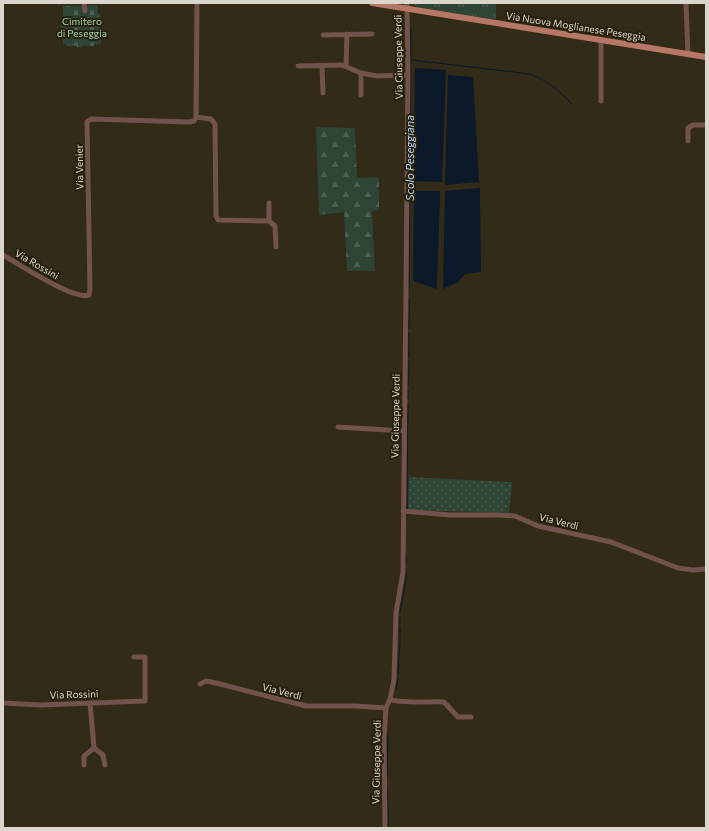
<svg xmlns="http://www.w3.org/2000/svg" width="709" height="831" viewBox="0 0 709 831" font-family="Commissioner,sans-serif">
  <defs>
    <pattern id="grass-dots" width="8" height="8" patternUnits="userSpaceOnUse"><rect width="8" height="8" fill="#2e4435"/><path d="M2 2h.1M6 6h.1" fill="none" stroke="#4c5e51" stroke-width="1.8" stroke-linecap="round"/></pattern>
    <pattern id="forest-firs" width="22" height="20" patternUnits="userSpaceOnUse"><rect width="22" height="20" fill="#2e4435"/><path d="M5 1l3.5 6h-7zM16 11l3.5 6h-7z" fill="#4c5e51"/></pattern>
    <pattern id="cemetery-stones" width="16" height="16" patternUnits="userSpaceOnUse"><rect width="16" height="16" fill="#2e4435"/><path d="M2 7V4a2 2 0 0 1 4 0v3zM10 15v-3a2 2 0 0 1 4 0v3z" fill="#4c5e51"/></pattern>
    <pattern id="park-tufts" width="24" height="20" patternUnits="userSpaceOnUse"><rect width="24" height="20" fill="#2e4435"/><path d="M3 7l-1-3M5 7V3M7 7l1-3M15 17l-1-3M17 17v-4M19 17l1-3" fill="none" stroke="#4c5e51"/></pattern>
  </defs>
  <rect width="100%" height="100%" fill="#312b17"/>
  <path fill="url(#grass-dots)" d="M409 477 512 482 509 513 408 510Z"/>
  <path fill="url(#forest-firs)" d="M316 127 355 128 357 178 379 177V210L372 211 375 271H347L344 212 319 215Z"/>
  <path fill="url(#cemetery-stones)" d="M98 5V14H100L101 44H98V45H94V46H82V47H77V46H66V44L63 45 61 26H63V6Z"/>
  <path fill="url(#park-tufts)" d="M413 3H496V20L417 7Z"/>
  <path fill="#0b192b" d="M415 68 446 70 442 182 414 181Z
    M448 75 473 77 479 182 445 185Z
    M480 188 481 272 465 274 458 282 443 289 445 191Z
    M414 191H440L437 289 413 281Z"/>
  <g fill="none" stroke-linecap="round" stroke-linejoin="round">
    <path stroke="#0b192b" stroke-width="1" d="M412 60 530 74C549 81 558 90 572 104
      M409 288 411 27
      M409 329V299
      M409 358V333
      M408 386 409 361
      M408 398V390
      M407 509 408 405
      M406 521V514
      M406 554V564
      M400 612 406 580V569
      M400 623V617
      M398 675 400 642V627
      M396 690 398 678
      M387 777 388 736
      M387 787 389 828"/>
    <path stroke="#72524a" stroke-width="5" d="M84 3 85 11
      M686 3 688 55
      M323 35 372 34
      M298 66 342 65 361 73 377 76 408 75
      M322 66 323 93
      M346 66 347 34
      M361 73V95
      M601 101V41
      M196 117 211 119 215 124 216 216 218 220 269 221 275 226 276 247
      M688 141V128L693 125H706
      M269 221V203
      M3 255C19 264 73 300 89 295L90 289 87 122 91 119 190 122 194 121 196 117 197 3
      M338 427 404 431
      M403 511 450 515H498L515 516 538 526 611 542 678 568 693 570 706 569
      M200 684 206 681 216 683 306 706H356L386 708
      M390 699C400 704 431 701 444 702L458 717H471
      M3 703 41 705 145 701V657H134
      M90 703 94 748 103 755 105 765
      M84 765V756L94 748
      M385 828 384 736 386 708 390 699 394 680 396 613 403 572 406 287 408 75 407 3"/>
    <path stroke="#b77666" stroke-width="6" d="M372 3 706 57"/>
  </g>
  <g text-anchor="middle" stroke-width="4" stroke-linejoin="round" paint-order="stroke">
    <g font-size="10" fill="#a0d3b0" stroke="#28210d">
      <text x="82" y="25">Cimitero<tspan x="82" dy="12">di Peseggia</tspan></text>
    </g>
    <g font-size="10" fill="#dad6c9" stroke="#28210d">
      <text transform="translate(576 26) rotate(9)" y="4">Via Nuova Moglianese Peseggia</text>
      <text transform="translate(398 57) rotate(-91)" y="4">Via Giuseppe Verdi</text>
      <text transform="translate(79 167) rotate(-91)" y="4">Via Venier</text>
      <text transform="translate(37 264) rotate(30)" y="4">Via Rossini</text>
      <text transform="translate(395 416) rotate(-89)" y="4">Via Giuseppe Verdi</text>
      <text transform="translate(559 521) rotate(14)" y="4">Via Verdi</text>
      <text transform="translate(282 691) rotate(14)" y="4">Via Verdi</text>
      <text transform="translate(74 694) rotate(-2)" y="4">Via Rossini</text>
      <text transform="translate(376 762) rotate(-89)" y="4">Via Giuseppe Verdi</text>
    </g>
    <g font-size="11" font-style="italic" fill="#bad4f8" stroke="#28210d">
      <text transform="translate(410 158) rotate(-90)" y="4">Scolo Peseggiana</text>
    </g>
  </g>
  <rect width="709" height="831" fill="none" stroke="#dad6c9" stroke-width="8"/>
</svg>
